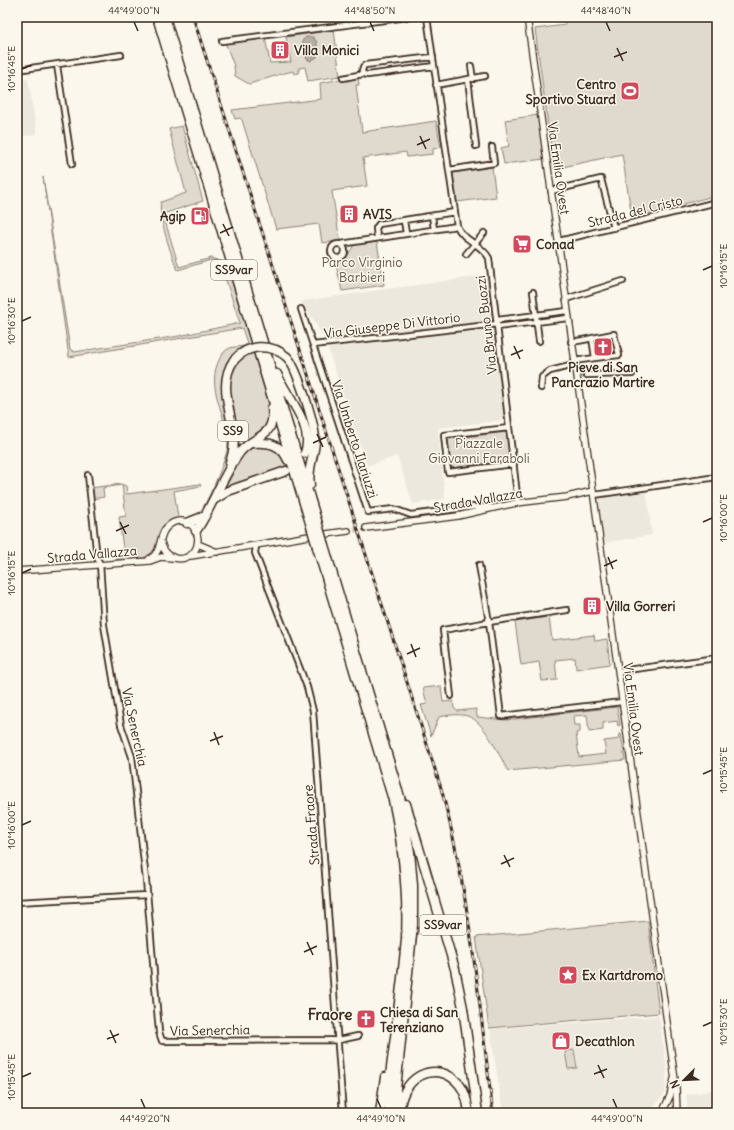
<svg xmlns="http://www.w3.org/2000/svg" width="734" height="1130" viewBox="0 0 734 1130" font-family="Delius,sans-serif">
  <rect width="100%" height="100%" fill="#fbf7ec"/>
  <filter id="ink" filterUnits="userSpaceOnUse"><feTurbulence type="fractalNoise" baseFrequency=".025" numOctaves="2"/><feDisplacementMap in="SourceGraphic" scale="8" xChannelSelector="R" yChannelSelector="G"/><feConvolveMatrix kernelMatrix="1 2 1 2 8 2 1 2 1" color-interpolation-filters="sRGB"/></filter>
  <g filter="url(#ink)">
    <path fill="#ede8dd" d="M28 78 37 134 17 137V79Z
      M489 275 506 420 438 428 445 499 413 504 397 456 367 466 324 337 301 301Z
      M646 489 652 535 603 543 596 494Z
      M659 1016 667 1070 665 1093 649 1113H503L490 1029Z
      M713 1090 717 1113H688L686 1095Z"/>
    <path fill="#dfd9ce" stroke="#8d8276" d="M564 17H717V195L632 218 622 154 554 169 535 29 565 25Z
      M334 30 340 76 308 81 305 67 299 68V73L294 74 293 71C278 74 264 80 249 84L235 76 234 66 225 42 265 37 270 63 291 62 286 37Z
      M358 76 359 85H356L362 132 436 121 441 147 433 149V154L407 157 406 152 363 158 367 186 332 191 340 241 322 243 319 224 276 229 242 120 240 118 235 119 232 110 321 99 320 83Z
      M538 115 544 159 504 164 501 148 509 146 505 120Z
      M182 126 203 201 163 214 179 267 211 258 223 262 228 270 252 345 226 368 231 431 228 461 204 512 197 519 171 521C156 551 155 562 117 560V558L124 557 119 517 126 516 122 485 103 488 104 497 91 499 90 488 121 484 126 486 127 494 200 484 201 486 174 491 178 517C185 519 192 520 198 514 206 507 228 456 228 444 228 415 204 388 220 358 222 355 224 351 228 349 233 346 240 347 245 346L247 343 242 328 69 357 43 177 70 349 74 352 179 336 240 323 220 262 211 260 178 270C172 259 157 213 161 202L186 193 169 129Z
      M492 167 496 197 457 202 453 173Z
      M377 242 384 285 342 291 336 265 345 260 354 245Z
      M253 351 271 411 267 428 237 451 229 378 236 362Z
      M507 432 510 461 451 468 448 439Z
      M257 445 275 447 287 463 285 466 286 469 225 489 243 454Z
      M549 617 552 640 594 635 595 641 607 639 610 664 576 669 575 658 555 660 557 680 542 681 539 662 521 665 515 622Z
      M441 686 443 702 453 701 454 708 457 711 476 709 477 717 506 720 617 707 620 725 618 726 617 721 603 723V730L589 732 587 715 573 716 574 725H580V732L576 733 579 757 606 754 604 741 620 739 619 734H621L625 760 508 771C500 757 486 724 470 717 461 713 448 715 439 717L431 736 421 705 427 704 423 688Z
      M648 921 659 1013 489 1028 476 937Z
      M574 1050 577 1068 568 1069 565 1051Z"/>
    <path fill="#b6aea2" stroke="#85796d" d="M306 37H313L317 42V57L310 61 306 58 308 53 302 41Z"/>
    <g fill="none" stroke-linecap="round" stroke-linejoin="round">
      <path stroke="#b6aea2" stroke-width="5" d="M157 1113H168"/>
      <path stroke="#d5cec3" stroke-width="5.5" stroke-dasharray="5.5 3" stroke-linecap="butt" d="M354 530 366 528"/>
      <g stroke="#3b2a1e" stroke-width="8">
        <path id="minor" d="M427 17 457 226C463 241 482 244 489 258L518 503
          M222 41 408 17
          M433 57 365 65 363 67 362 71 363 74 368 75 434 66
          M57 65 72 164
          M471 66 473 79
          M17 70 121 55
          M343 78 363 74
          M468 79 476 146
          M436 85 485 76
          M449 170 494 163 492 147
          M551 191 601 179 614 228
          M432 216 434 229
          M404 221 406 233
          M377 238 376 228 379 224 455 212
          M559 241 717 202
          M331 251a7 7 0 1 1 14 0a7 7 0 1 1-14 0Z
          M341 244 457 226
          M466 254 484 233
          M533 292 539 341
          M566 299 623 281
          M301 309 368 512 394 509 411 515 473 507H491
          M497 320 567 311
          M497 327 568 318
          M571 342C586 340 600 336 614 334L619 355 595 358 592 338
          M313 345 497 324
          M574 361 595 358
          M586 375 632 374
          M541 388 542 377 550 371 574 365
          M509 428 444 435 448 472 514 464
          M88 475 97 558 100 564 104 625 121 725 132 757 146 880 159 1032 162 1041 339 1040 358 1036
          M594 495 717 477
          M256 546 255 553 307 687 313 711 343 1113
          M479 565 489 622 567 610
          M619 671 717 658
          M451 696 443 630 489 622 501 716 622 702
          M17 902 147 895"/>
      </g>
      <g stroke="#3b2a1e" stroke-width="8">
        <path id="tertiary" d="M527 17 676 1087 677 1113
          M366 528 458 516 516 503 567 497 593 491
          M326 534 348 531
          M198 544 217 552
          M191 556 309 536
          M149 559C164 552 157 536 167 527 184 510 207 532 194 552 182 564 165 559 161 542
          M17 571 150 561 161 557 173 558
          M662 1113 670 1096 674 1079"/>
      </g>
      <g stroke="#3b2a1e" stroke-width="11">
        <path id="trunk" d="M157 17 310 523
          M165 17 317 521
          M287 357C297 367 316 427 315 442 314 457 307 469 310 485
          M277 374C287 398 315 426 305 453
          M253 443C269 442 281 444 288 460
          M230 462C244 428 212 391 234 360
          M215 499 228 491 286 471
          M187 523 205 516
          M196 531C213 506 222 476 240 452 254 435 276 438 272 408
          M324 545 400 797 410 852 413 885V925L396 1089V1113
          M317 547 393 800C403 846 408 891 406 938 404 965 400 993 397 1020 394 1051 387 1082 389 1113
          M406 804 455 969 463 1008 478 1113
          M380 1113 385 1077
          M400 1113C399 1079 435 1057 459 1084 465 1091 468 1104 469 1113"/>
      </g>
      <use href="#minor" stroke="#fbf7ec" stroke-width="4.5"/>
      <use href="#tertiary" stroke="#fbf7ec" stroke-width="5.5"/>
      <use href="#trunk" stroke="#fbf7ec" stroke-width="8"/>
      <g stroke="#3b2a1e" stroke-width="3">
        <path id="rail" d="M193 17 441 788C470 894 479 1005 493 1113"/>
      </g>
      <use href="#rail" stroke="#fbf7ec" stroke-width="1.5" stroke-dasharray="4.5" stroke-linecap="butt"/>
      <g stroke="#3b2a1e" stroke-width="11" stroke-linecap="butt">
        <path id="trunk-bridge" d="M234 360C248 344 271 343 287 357
          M317 521 324 545
          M310 523 317 547"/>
      </g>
      <use href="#trunk-bridge" stroke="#fbf7ec" stroke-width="8"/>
    </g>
  </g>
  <path fill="none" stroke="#3b2a1e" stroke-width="1.5" d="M134 22 138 31M370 22 374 31M606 22 610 31M617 48 623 61M614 57 627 52M22 69 31 65M420 136 426 149M417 145 430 139M223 224 229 236M220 233 233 227M703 270 712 266M22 321 31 317M514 346 520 359M511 355 523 350M317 434 323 447M313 443 326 437M120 522 126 534M703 522 712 518M116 531 129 525M608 557 613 569M604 566 617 560M22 573 31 569M411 644 416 657M407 654 420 648M214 732 219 745M210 741 223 736M703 774 712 770M22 825 31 821M504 855 510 867M501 864 514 858M307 942 313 955M304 952 317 946M703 1026 712 1022M110 1030 116 1043M107 1039 119 1034M598 1065 604 1078M594 1074 607 1069M22 1077 31 1073M141 1099 145 1108M377 1099 381 1108M613 1099 617 1108"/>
  <defs>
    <g id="building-square" transform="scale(1)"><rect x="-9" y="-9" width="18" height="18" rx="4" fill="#d1495b" stroke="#fbf7ec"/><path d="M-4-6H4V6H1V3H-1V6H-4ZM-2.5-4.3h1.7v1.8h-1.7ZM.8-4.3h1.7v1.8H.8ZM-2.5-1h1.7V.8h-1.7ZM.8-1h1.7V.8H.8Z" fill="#fff"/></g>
    <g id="stadium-square" transform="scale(1)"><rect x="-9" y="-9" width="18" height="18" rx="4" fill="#d1495b" stroke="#fbf7ec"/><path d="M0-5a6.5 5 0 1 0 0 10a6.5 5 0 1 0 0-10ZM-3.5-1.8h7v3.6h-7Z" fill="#fff"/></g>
    <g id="fuel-square" transform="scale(1)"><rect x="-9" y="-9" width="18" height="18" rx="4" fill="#d1495b" stroke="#fbf7ec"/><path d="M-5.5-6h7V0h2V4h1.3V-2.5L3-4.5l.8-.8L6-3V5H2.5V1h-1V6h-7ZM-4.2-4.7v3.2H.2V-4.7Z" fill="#fff"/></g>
    <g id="supermarket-square" transform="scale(1)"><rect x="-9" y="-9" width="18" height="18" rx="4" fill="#d1495b" stroke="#fbf7ec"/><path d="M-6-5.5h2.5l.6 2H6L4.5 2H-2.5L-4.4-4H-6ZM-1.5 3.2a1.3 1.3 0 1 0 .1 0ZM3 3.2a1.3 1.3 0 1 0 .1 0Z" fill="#fff"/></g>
    <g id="church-square" transform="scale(1)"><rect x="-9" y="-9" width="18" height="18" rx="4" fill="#d1495b" stroke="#fbf7ec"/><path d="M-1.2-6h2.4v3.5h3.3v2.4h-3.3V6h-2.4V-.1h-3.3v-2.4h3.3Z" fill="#fff"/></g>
    <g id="sight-square" transform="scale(1)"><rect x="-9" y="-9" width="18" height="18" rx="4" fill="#d1495b" stroke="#fbf7ec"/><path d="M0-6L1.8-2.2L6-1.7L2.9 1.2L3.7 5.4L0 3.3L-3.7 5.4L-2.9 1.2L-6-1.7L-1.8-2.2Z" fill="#fff"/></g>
    <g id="shop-square" transform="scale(1)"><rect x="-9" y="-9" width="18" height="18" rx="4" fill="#d1495b" stroke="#fbf7ec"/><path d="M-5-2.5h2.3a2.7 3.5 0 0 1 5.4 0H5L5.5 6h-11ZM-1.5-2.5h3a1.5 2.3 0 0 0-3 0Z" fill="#fff"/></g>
  </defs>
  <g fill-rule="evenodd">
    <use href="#building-square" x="280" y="50"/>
    <use href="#stadium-square" x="630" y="91"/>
    <use href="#building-square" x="349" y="214"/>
    <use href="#fuel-square" x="200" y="216"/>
    <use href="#supermarket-square" x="522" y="244"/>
    <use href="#church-square" x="603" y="347"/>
    <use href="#building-square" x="592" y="606"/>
    <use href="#sight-square" x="568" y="975"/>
    <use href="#church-square" x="366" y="1019"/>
    <use href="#shop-square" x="561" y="1041"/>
  </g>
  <g text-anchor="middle" stroke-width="3" stroke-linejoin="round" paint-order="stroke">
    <g fill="#fbf7ec" stroke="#75685c" stroke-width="1">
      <rect x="211" y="260" width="46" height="20" rx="3"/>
      <rect x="218" y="421" width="30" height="20" rx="3"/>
      <rect x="420" y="915" width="46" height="20" rx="3"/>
    </g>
    <g font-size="12" font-weight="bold" fill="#3b2a1e">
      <text x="234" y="274">SS9var</text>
      <text x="233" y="435">SS9</text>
      <text x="443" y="929">SS9var</text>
    </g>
    <g font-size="13" font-weight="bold" fill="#3b2a1e" stroke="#fbf7ec" text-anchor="start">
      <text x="294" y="55">Villa Monici</text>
      <text x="616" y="89" text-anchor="end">Centro<tspan x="616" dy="15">Sportivo Stuard</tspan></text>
      <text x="363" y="219">AVIS</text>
      <text x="186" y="221" text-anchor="end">Agip</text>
      <text x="536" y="249">Conad</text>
      <text x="603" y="372" text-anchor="middle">Pieve di San<tspan x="603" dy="15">Pancrazio Martire</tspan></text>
      <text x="606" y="611">Villa Gorreri</text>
      <text x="582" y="980">Ex Kartdromo</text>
      <text x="380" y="1017">Chiesa di San<tspan x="380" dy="15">Terenziano</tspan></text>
      <text x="575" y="1046">Decathlon</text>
    </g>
    <g font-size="13" fill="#3b2a1e" stroke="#fbf7ec">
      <text transform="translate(559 168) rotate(82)" y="5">Via Emilia Ovest</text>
      <text transform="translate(635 211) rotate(-14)" y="5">Strada del Cristo</text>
      <text transform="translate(392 325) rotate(-7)" y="5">Via Giuseppe Di Vittorio</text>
      <text transform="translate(486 325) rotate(-97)" y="5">Via Bruno Buozzi</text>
      <text transform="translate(355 439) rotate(72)" y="5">Via Umberto Ilariuzzi</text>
      <text transform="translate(478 500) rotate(-10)" y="5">Strada Vallazza</text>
      <text transform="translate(92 554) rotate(-5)" y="5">Strada Vallazza</text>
      <text transform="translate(634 709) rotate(83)" y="5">Via Emilia Ovest</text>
      <text transform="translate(135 727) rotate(78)" y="5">Via Senerchia</text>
      <text transform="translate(311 825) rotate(-95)" y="5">Strada Fraore</text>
      <text transform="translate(210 1030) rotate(-1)" y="5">Via Senerchia</text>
    </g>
    <g font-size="13" fill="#64564a" stroke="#fbf7ec">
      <text x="362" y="267">Parco Virginio<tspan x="362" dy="15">Barbieri</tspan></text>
      <text x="479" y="448">Piazzale<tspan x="479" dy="15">Giovanni Faraboli</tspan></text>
    </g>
    <g font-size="15" font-weight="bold" fill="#3b2a1e" stroke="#fbf7ec">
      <text x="330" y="1020">Fraore</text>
    </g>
  </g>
  <rect width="734" height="1130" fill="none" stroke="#fbf7ec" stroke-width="44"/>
  <g transform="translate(684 1080) rotate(246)" stroke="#fbf7ec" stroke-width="3" paint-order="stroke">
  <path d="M0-3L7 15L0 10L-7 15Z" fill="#3b2a1e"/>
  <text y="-6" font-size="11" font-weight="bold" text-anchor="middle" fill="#3b2a1e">N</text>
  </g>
  <rect x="22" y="22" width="690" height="1086" fill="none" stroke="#3b2a1e" stroke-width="1.5"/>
  <g font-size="10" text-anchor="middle" fill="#3b2a1e">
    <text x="134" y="14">44°49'00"N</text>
    <text x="370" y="14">44°48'50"N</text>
    <text x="606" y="14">44°48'40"N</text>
    <text transform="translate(11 69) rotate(-90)" y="4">10°16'45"E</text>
    <text transform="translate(723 266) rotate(-90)" y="4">10°16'15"E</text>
    <text transform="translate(11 321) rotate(-90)" y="4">10°16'30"E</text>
    <text transform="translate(723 518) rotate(-90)" y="4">10°16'00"E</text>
    <text transform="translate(11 573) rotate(-90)" y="4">10°16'15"E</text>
    <text transform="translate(723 770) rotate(-90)" y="4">10°15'45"E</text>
    <text transform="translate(11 825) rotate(-90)" y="4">10°16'00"E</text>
    <text transform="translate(723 1022) rotate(-90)" y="4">10°15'30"E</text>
    <text transform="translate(11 1077) rotate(-90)" y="4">10°15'45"E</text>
    <text x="145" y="1122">44°49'20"N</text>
    <text x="381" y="1122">44°49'10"N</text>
    <text x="617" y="1122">44°49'00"N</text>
  </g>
</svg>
